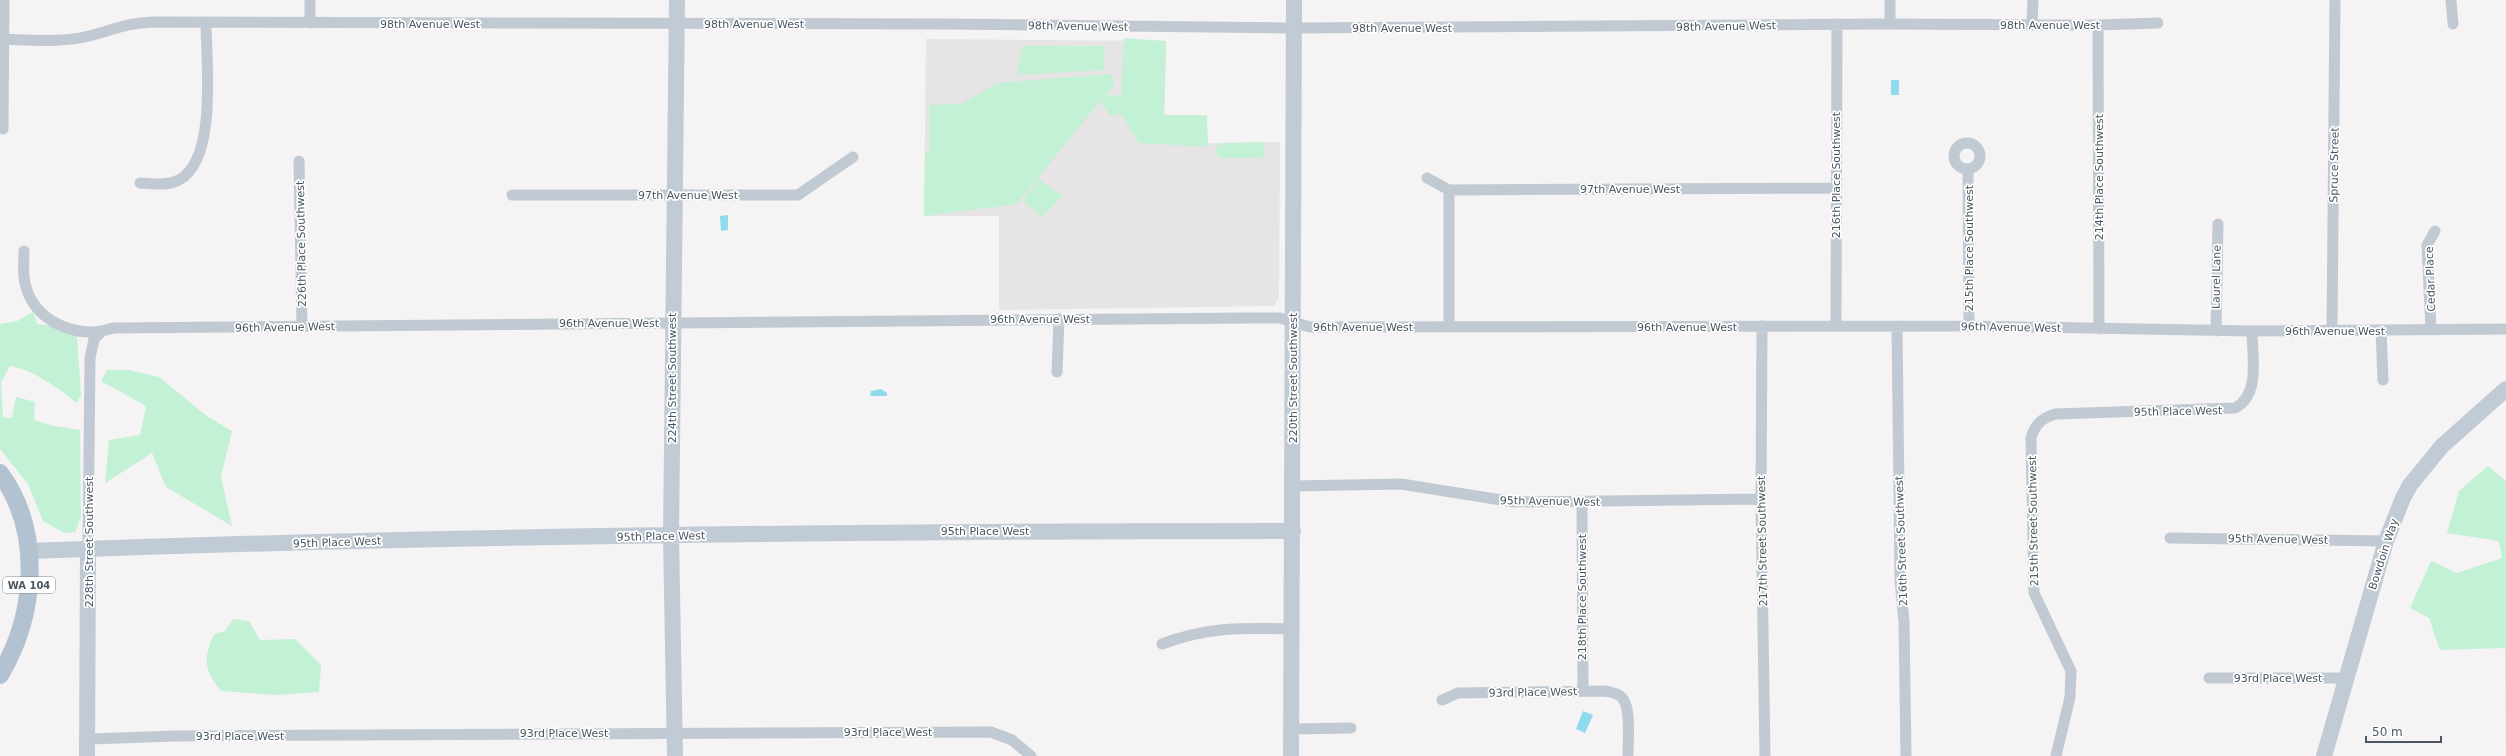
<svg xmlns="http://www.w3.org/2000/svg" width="2506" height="756" viewBox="0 0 2506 756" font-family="'DejaVu Sans',sans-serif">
  <rect width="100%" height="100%" fill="#f5f3f3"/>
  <path fill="#e6e4e5" d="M926 39 1166 41 1164 144 1280 142 1279 298 1274 306 999 310V216H924Z"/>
  <path fill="#c3f1d5" d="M1124 38 1166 41 1164 115H1207L1208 147 1139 143 1121 114 1110 115 1101 103 1104 96 1017 204 924 216 925 152H929V105L961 104 998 83 1112 74C1116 85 1113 88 1105 95L1121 96Z
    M1022 46H1105L1104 70 1017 75Z
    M1263 142 1264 155 1261 158H1219L1215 150 1220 143Z
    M1039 179 1062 196 1042 217 1023 201Z
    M33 312 37 324 56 326 77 336 81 396 76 403C61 389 31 369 10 366L1 382 3 417 12 418 16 397 35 402 34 420 54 426 80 430 81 517 75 532 64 533 43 521 28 484 0 449V324L17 321Z
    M107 370H129L159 377 208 417 232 431 221 477 232 526 166 487 152 453 105 483 109 440 140 435 146 406 101 381Z
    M2488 466 2506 481V756L2505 648 2440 650 2429 618 2410 608 2431 561 2457 573 2502 558 2499 541 2447 533 2459 491Z
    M233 619 249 621 260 640 295 639 321 665 319 692 276 695 221 691C204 670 203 659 214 634L225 631Z"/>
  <path fill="#90daee" d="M1891 80H1899V95H1891Z
    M728 215V230L721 231 720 216Z
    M881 389 887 393V396H870L871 391Z
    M1583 711 1593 715 1585 733 1576 729Z"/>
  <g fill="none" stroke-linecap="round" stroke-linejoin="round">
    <path stroke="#c1cad2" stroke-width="11" d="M2451 0 2453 24
      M310 23V0
      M1890 24V0
      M2032 25 2033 0
      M2098 25 2099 329
      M0 39C29 40 61 43 89 36 113 30 127 23 152 22L945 24 1294 28 1879 24 2098 25 2158 23
      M3 129 4 0
      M1954 156a13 13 0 1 1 26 0a13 13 0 1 1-26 0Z
      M299 161 302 327
      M1968 169 1969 326
      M1427 178 1449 190 1837 188
      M140 183C153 184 167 186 179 180 218 159 206 61 206 22
      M512 195H798L853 157
      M24 251C24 263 22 276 26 287 35 319 70 336 102 331 106 330 109 329 114 328L1247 318H1280L1310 327 1969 326 2252 331 2506 329
      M1762 326 1761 499 1765 756
      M1836 326 1837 24
      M1897 326 1900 580 1904 622 1906 756
      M1449 327V190
      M2381 330 2383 380
      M2431 330 2427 245 2435 231
      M2216 331 2218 224
      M2332 331 2335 0
      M1057 372 1059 319
      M1293 486 1401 484 1514 502 1761 499
      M1582 502 1583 691
      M2170 538 2386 541
      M88 549 90 358 94 339 102 331
      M1162 644C1209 626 1243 628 1292 629
      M2209 678H2346
      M1442 700 1458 693 1606 691C1612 693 1619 693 1623 699 1631 709 1628 742 1628 756
      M1292 729 1351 728
      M89 739 176 736 991 732 1012 740 1031 756
      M2056 756 2070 697 2071 671 2034 593 2031 438C2035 424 2042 418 2055 414L2235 408C2261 394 2252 356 2252 331"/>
    <path stroke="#c1cbd6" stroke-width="16" d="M30 551C450 535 872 531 1293 531
      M87 756 88 549
      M675 756 671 536 677 0
      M1291 756 1294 0
      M2324 756 2386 541 2403 498 2410 485 2442 446 2506 389"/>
    <path stroke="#b3c2d1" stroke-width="18" d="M0 473C43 532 36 615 0 675"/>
  </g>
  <g text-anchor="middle" stroke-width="3.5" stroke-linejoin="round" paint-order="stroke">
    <rect fill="#fff" stroke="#808990" stroke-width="1" x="3" y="577" width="52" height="16" rx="3"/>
    <g font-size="10" font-weight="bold" fill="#4a5661">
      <text x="29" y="589">WA 104</text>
    </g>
    <g font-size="11" fill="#4a5661" stroke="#fff">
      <text x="430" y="28">98th Avenue West</text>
      <text x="754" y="28">98th Avenue West</text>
      <text x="2050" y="29">98th Avenue West</text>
      <text transform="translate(1078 26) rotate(1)" y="4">98th Avenue West</text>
      <text transform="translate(1726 26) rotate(-1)" y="4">98th Avenue West</text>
      <text x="1402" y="32">98th Avenue West</text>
      <text transform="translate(2334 165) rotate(-89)" y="4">Spruce Street</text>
      <text transform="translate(1836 175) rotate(-90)" y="4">216th Place Southwest</text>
      <text transform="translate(2099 177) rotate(-90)" y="4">214th Place Southwest</text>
      <text x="1630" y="193">97th Avenue West</text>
      <text x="688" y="199">97th Avenue West</text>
      <text transform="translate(301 244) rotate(-91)" y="4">226th Place Southwest</text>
      <text transform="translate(1969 248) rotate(-90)" y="4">215th Place Southwest</text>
      <text transform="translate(2216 277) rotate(-89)" y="4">Laurel Lane</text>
      <text transform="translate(2430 279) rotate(-92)" y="4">Cedar Place</text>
      <text x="1040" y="323">96th Avenue West</text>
      <text x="609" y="327">96th Avenue West</text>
      <text transform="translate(285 327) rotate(-1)" y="4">96th Avenue West</text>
      <text x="1363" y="331">96th Avenue West</text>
      <text x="1687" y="331">96th Avenue West</text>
      <text transform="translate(2011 327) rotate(1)" y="4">96th Avenue West</text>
      <text x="2335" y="335">96th Avenue West</text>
      <text transform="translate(672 378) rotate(-90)" y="4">224th Street Southwest</text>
      <text transform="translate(1293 378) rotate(-90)" y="4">220th Street Southwest</text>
      <text transform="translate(2178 411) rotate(-1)" y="4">95th Place West</text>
      <text transform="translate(1550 501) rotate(1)" y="4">95th Avenue West</text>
      <text transform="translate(2033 521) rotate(-91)" y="4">215th Street Southwest</text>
      <text x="985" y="535">95th Place West</text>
      <text transform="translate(661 536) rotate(-1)" y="4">95th Place West</text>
      <text transform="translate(2278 539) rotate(1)" y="4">95th Avenue West</text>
      <text transform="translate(1762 541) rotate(-91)" y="4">217th Street Southwest</text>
      <text transform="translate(1901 541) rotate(-92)" y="4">216th Street Southwest</text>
      <text transform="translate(89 542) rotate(-90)" y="4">228th Street Southwest</text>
      <text transform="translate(337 542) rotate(-2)" y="4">95th Place West</text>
      <text transform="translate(2383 554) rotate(-72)" y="4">Bowdoin Way</text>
      <text transform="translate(1582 597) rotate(-90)" y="4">218th Place Southwest</text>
      <text x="2278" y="682">93rd Place West</text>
      <text transform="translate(1533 692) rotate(-1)" y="4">93rd Place West</text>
      <text x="888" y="736">93rd Place West</text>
      <text x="564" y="737">93rd Place West</text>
      <text x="240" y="740">93rd Place West</text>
    </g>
  </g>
  <path d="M2366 736v6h75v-6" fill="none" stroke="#4a5661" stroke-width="2"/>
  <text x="2372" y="736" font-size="12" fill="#4a5661" stroke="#ffffff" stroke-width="3" paint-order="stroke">50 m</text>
</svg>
